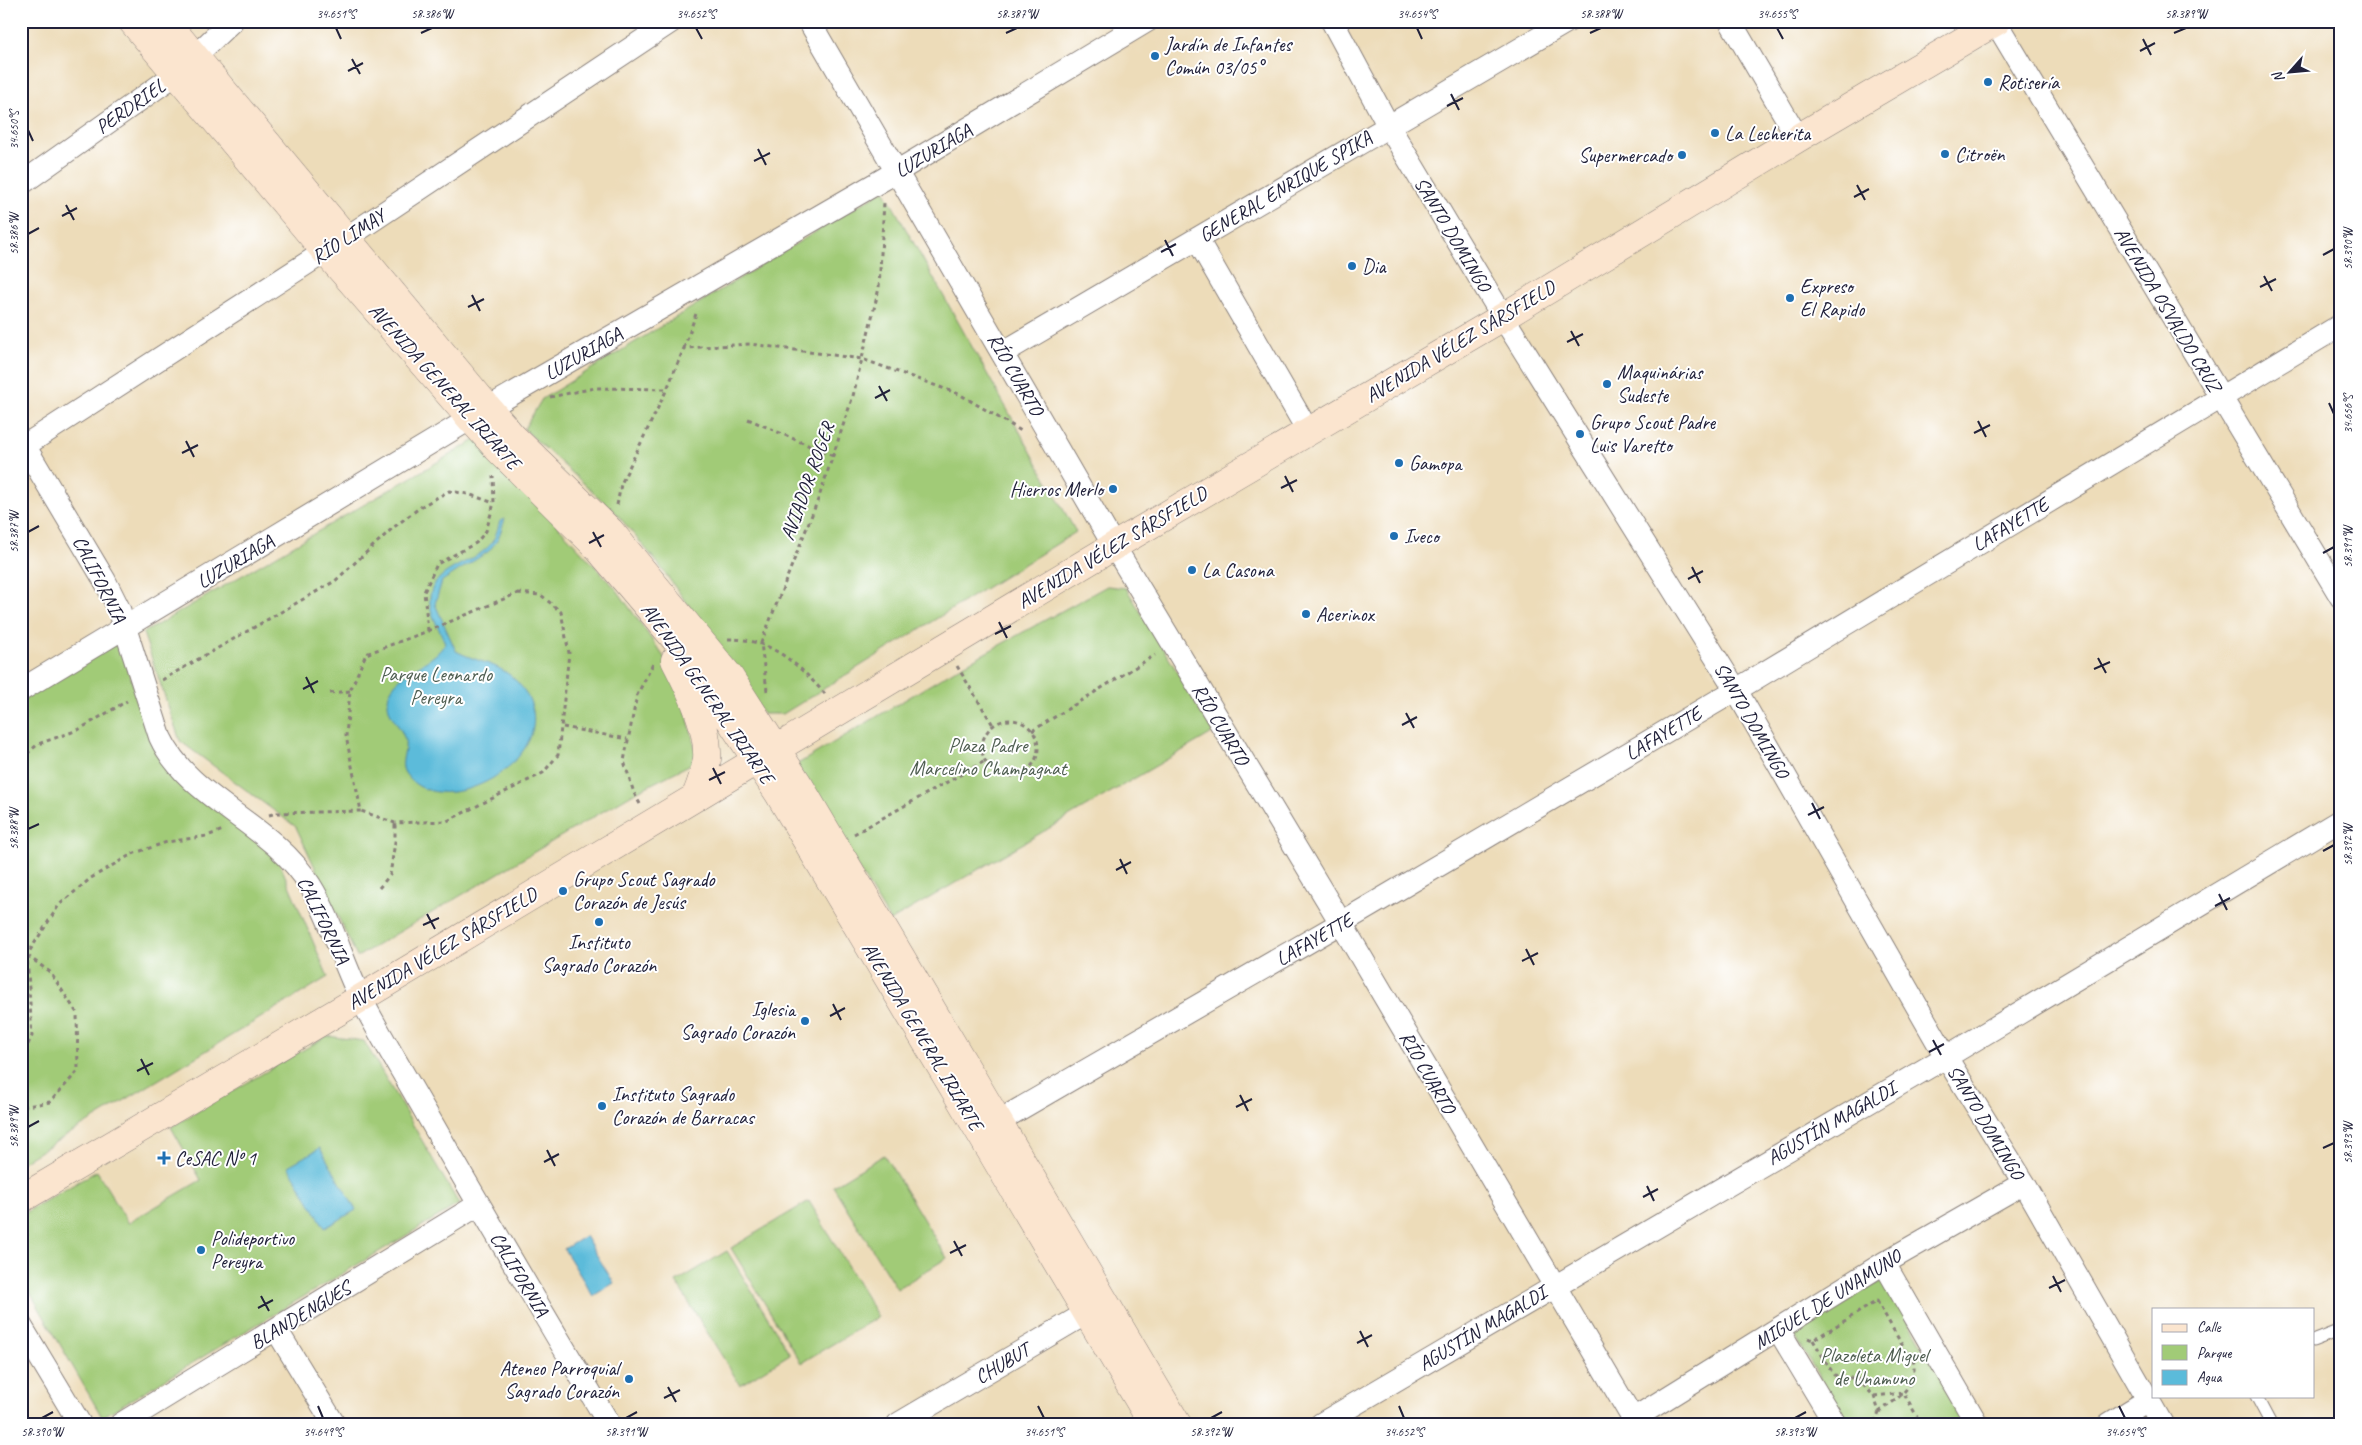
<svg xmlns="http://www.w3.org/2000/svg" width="2362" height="1445" viewBox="0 0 2362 1445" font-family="Caveat,sans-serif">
  <rect width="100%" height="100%" fill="#fff"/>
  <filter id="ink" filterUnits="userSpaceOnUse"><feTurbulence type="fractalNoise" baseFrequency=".02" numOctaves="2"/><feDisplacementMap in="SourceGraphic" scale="10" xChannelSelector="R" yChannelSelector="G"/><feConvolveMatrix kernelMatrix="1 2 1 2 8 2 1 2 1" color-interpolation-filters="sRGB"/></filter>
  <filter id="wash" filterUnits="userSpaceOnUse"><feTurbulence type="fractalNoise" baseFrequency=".0096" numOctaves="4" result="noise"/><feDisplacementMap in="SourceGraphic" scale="20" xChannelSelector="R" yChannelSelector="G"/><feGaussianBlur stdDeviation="1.12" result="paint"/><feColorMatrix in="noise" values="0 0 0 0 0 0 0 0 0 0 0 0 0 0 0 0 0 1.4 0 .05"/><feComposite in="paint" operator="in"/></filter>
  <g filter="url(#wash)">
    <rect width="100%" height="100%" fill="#eddcb9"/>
    <path fill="#a1cb77" stroke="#627659" d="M884 190 1076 532 783 714H763L726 657 656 561 615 512 524 429 542 399Z
      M477 439 617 590 664 657 677 676 697 754 689 765 634 793 357 957 296 827 180 741 143 633Z
      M1107 586 1126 588 1214 732 890 921 796 765 958 668Z
      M119 642 156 754 272 845 328 977 21 1163V701Z
      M327 1036 364 1041 459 1204 102 1417 21 1277V1215L97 1171 128 1223 201 1180 171 1127Z
      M884 1155 947 1258 897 1289 833 1186Z
      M809 1201 878 1317 801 1363 731 1248Z
      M727 1251 790 1354 740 1385 676 1282Z
      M1884 1279 1969 1424H1847L1793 1333Z"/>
    <path fill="#5bbbda" stroke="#3e6e8a" d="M505 519 498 539 489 551 442 581 435 604 456 651C474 661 496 663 511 676 589 744 444 832 405 773 398 762 409 749 404 737 399 723 387 716 388 700 390 672 435 665 445 643 440 630 432 618 430 604 427 570 468 566 487 548 495 541 497 531 500 521Z
      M320 1148 356 1210 325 1228 288 1166Z
      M585 1236 614 1283 593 1296 564 1249Z"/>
  </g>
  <g filter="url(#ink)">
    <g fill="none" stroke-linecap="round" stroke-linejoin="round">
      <g stroke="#887f7a" stroke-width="13">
        <path id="service" d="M2313 1341 2341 1330
          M2256 1396 2271 1424"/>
      </g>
      <g stroke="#887f7a" stroke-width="24">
        <path id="minor" d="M809 21 1114 546 1341 923 1636 1424
          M1332 21 1388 125 1503 317 1736 690 1946 1057 2024 1183 2162 1424
          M1730 21 1798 138
          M1995 21 2341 597
          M21 184 176 74 232 21
          M1197 239 1308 431
          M1004 352 1568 21
          M21 440 105 581 119 609 160 737C189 800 272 823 310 885 332 920 342 962 361 999 381 1037 404 1074 425 1111 485 1216 547 1320 609 1424
          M21 448 346 238 672 21
          M21 690 488 408 896 172 1147 21
          M985 1129 1341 923 1736 690 2341 325
          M1884 1263 1977 1424
          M21 1326 80 1424
          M276 1329 334 1424
          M1778 1329 1835 1424
          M1633 1419 1884 1263 2024 1183
          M121 1424 478 1205
          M898 1424 1102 1304
          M1321 1424 1946 1057 2341 820
          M2109 1424 2148 1400"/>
      </g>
      <g stroke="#887f7a" stroke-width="29">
        <path id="secondary" d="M132 21 325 251 471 419 497 448 597 547 682 647 779 794 1153 1424
          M165 21 488 408 512 436 610 531 729 676 799 785 1177 1424
          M675 660C690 689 709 726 707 759 705 772 701 784 696 796
          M21 1199 361 998 1114 546 1503 317 1798 138 1997 21"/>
      </g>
      <path stroke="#887f7a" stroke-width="3" stroke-dasharray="4 4" stroke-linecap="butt" d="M684 348 697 311
        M550 397 595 388 667 389 684 348 750 344 862 359 959 394 1023 432
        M748 419 833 456
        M617 505 621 484 667 389
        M518 593 541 595 561 612 569 653 558 755 543 773 447 821 395 823 361 811 346 736 350 691 366 654 428 631Z
        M428 631 424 592 437 564 476 543 486 531 494 503 493 476
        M728 639C771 638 798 664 825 694
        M957 666 993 725
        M162 680 335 581 394 527 422 506 449 491 468 494 494 503
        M767 691 761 643 819 497 853 396 879 288 884 202
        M330 693 350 691
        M982 748a28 28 0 1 1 56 0a28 28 0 1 1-56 0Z
        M563 727 627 739
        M1032 731 1155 655
        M21 759 38 744 78 730 127 701
        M640 804 634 793 624 761 637 695 653 664
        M269 815 277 813 361 811
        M854 834 985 761
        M379 888 390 875 395 842V823
        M21 951 50 972 77 1013 78 1071 50 1102 21 1107
        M21 1059 32 1036 27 955 59 905 91 878 132 854 167 842 207 836 223 830
        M1808 1338 1813 1340 1877 1301 1905 1350 1903 1355
        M1813 1340 1834 1375 1879 1383
        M1857 1379 1874 1396 1879 1412 1874 1424
        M1874 1396 1904 1393 1921 1424
        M1879 1412C1895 1400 1915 1389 1914 1366 1914 1358 1911 1354 1905 1350"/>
      <use href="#service" stroke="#fff" stroke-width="11"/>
      <use href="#minor" stroke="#fff" stroke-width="22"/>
      <use href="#secondary" stroke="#fbe5cf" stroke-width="28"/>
    </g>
  </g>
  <path fill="none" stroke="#22223b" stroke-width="2" d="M336 28 341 39M696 28 702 39M1417 28 1422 39M1777 28 1783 39M421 33 432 28M1006 33 1017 28M1590 33 1601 28M2174 33 2186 28M2143 39 2151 55M2140 51 2155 43M352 59 360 74M348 71 363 63M1451 94 1459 110M1447 106 1463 98M28 130 33 141M758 149 766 165M754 161 770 153M1857 185 1865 200M1854 197 1869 189M66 205 74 220M62 216 77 208M28 234 39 228M1165 240 1173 256M1161 252 1176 244M2323 255 2334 249M2264 276 2272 291M2260 287 2276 279M472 295 480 311M468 307 484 299M1571 331 1579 346M1567 342 1583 334M879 386 887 401M875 398 890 390M2329 403 2334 414M1978 421 1986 437M1974 433 1990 425M186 441 194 457M182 453 198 445M1285 476 1293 492M1281 488 1297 480M28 532 39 526M593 532 601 547M589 543 604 535M2323 553 2334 547M1692 567 1700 583M1688 579 1703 571M999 622 1007 638M995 634 1011 626M2098 658 2106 673M2094 669 2110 662M306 677 314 693M303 689 318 681M1406 713 1414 728M1402 725 1417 717M713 768 721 784M709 780 725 772M1812 803 1820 819M1808 815 1824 807M28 829 39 824M2323 851 2334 845M1120 859 1127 874M1116 870 1131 862M2219 894 2227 910M2215 906 2230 898M427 914 435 929M423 925 439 918M1526 949 1534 965M1522 961 1538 953M833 1004 841 1020M830 1016 845 1008M1933 1040 1941 1055M1929 1052 1944 1044M141 1059 149 1075M137 1071 153 1063M1240 1095 1248 1111M1236 1107 1252 1099M28 1127 39 1121M2323 1148 2334 1143M547 1150 555 1166M544 1162 559 1154M1647 1186 1654 1201M1643 1197 1658 1189M954 1241 962 1256M950 1253 966 1245M2053 1276 2061 1292M2049 1288 2065 1280M261 1296 269 1311M258 1308 273 1300M1360 1331 1368 1347M1357 1343 1372 1335M668 1387 676 1402M664 1398 680 1390M318 1406 323 1418M1038 1406 1044 1418M1399 1406 1404 1418M2119 1406 2125 1418M42 1418 53 1412M626 1418 637 1412M1211 1418 1222 1412M1795 1418 1806 1412"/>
  <g fill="#1f6fb2" stroke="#fff" stroke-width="2">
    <circle cx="1155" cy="56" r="5"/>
    <circle cx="1988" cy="82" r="5"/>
    <circle cx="1715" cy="133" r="5"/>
    <circle cx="1945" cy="154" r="5"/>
    <circle cx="1682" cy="155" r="5"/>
    <circle cx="1352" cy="266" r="5"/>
    <circle cx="1790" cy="298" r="5"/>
    <circle cx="1607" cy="384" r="5"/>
    <circle cx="1580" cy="434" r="5"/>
    <circle cx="1399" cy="463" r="5"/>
    <circle cx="1113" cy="489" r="5"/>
    <circle cx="1394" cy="536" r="5"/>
    <circle cx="1192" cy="570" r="5"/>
    <circle cx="1306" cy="614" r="5"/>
    <circle cx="563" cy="891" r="5"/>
    <circle cx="599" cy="922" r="5"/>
    <circle cx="805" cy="1021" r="5"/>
    <circle cx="602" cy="1106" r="5"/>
    <path d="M161.5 1150.5h5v5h5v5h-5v5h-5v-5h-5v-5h5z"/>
    <circle cx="201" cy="1250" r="5"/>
    <circle cx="629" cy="1379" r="5"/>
  </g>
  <g text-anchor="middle" stroke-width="4" stroke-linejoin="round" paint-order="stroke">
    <g font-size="20" fill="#22223b" stroke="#fff" text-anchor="start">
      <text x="1165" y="51">Jardín de Infantes<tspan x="1165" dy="23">Común 03/05°</tspan></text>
      <text x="1998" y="89">Rotisería</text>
      <text x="1725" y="140">La Lecherita</text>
      <text x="1955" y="161">Citroën</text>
      <text x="1672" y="162" text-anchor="end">Supermercado</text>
      <text x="1362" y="273">Dia</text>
      <text x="1800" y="293">Expreso<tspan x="1800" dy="23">El Rapido</tspan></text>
      <text x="1617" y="379">Maquinárias<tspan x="1617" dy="23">Sudeste</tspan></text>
      <text x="1590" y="429">Grupo Scout Padre<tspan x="1590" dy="23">Luis Varetto</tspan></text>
      <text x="1409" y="470">Gamopa</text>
      <text x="1103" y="496" text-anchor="end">Hierros Merlo</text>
      <text x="1404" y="543">Iveco</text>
      <text x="1202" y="577">La Casona</text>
      <text x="1316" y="621">Acerinox</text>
      <text x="573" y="886">Grupo Scout Sagrado<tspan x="573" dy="23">Corazón de Jesús</tspan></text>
      <text x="599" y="949" text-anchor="middle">Instituto<tspan x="599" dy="23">Sagrado Corazón</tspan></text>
      <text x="795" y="1016" text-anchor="end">Iglesia<tspan x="795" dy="23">Sagrado Corazón</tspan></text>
      <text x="612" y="1101">Instituto Sagrado<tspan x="612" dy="23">Corazón de Barracas</tspan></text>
      <text x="175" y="1165">CeSAC Nº 1</text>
      <text x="211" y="1245">Polideportivo<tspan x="211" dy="23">Pereyra</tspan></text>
      <text x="619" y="1375" text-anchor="end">Ateneo Parroquial<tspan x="619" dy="23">Sagrado Corazón</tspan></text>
    </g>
    <g font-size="20" fill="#22223b" stroke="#fff">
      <text transform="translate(130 106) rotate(-35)" y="7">PERDRIEL</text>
      <text transform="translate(933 150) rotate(-31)" y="7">LUZURIAGA</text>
      <text transform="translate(1285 186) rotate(-31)" y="7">GENERAL ENRIQUE SPIKA</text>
      <text transform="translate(1453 234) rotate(59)" y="7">SANTO DOMINGO</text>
      <text transform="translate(348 236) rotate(-33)" y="7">RÍO LIMAY</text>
      <text transform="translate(2168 309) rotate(59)" y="7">AVENIDA OSVALDO CRUZ</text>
      <text transform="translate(1460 341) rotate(-31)" y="7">AVENIDA VÉLEZ SÁRSFIELD</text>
      <text transform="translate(583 353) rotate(-30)" y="7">LUZURIAGA</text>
      <text transform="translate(1016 374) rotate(60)" y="7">RÍO CUARTO</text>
      <text transform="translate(445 386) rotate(48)" y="7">AVENIDA GENERAL IRIARTE</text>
      <text transform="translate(807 481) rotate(-70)" y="7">AVIADOR ROGER</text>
      <text transform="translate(2010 524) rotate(-31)" y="7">LAFAYETTE</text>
      <text transform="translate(1112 547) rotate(-31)" y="7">AVENIDA VÉLEZ SÁRSFIELD</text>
      <text transform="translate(235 561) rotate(-31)" y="7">LUZURIAGA</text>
      <text transform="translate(100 579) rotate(63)" y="7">CALIFORNIA</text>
      <text transform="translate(708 693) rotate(55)" y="7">AVENIDA GENERAL IRIARTE</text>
      <text transform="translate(1752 720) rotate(60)" y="7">SANTO DOMINGO</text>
      <text transform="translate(1221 724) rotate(59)" y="7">RÍO CUARTO</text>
      <text transform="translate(1663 733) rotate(-31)" y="7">LAFAYETTE</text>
      <text transform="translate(324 920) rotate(64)" y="7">CALIFORNIA</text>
      <text transform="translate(1314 939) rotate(-30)" y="7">LAFAYETTE</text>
      <text transform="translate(442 948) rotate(-31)" y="7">AVENIDA VÉLEZ SÁRSFIELD</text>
      <text transform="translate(923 1036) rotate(59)" y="7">AVENIDA GENERAL IRIARTE</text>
      <text transform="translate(1428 1072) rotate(60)" y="7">RÍO CUARTO</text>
      <text transform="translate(1986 1122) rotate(59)" y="7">SANTO DOMINGO</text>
      <text transform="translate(1831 1123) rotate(-30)" y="7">AGUSTÍN MAGALDI</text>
      <text transform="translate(520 1274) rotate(59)" y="7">CALIFORNIA</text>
      <text transform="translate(1827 1299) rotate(-32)" y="7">MIGUEL DE UNAMUNO</text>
      <text transform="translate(300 1315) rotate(-31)" y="7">BLANDENGUES</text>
      <text transform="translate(1482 1328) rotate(-31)" y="7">AGUSTÍN MAGALDI</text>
      <text transform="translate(1002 1363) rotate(-31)" y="7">CHUBUT</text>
    </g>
    <g font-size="20" fill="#4e5d50" stroke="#fff">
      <text x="436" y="681">Parque Leonardo<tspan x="436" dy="23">Pereyra</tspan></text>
      <text x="988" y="752">Plaza Padre<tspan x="988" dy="23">Marcelino Champagnat</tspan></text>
      <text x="1874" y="1362">Plazoleta Miguel<tspan x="1874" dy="23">de Unamuno</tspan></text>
    </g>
  </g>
  <rect width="2362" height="1445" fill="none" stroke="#fff" stroke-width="55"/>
  <rect x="2152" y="1308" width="162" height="90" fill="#ffffff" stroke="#a7a7b1"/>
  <rect x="2162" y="1324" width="25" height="8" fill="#fbe5cf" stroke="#a7a7b1"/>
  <text x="2197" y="1332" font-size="15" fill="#22223b">Calle</text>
  <rect x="2162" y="1345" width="25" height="15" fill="#a1cb77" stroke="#a7a7b1"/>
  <text x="2197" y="1358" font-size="15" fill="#22223b">Parque</text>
  <rect x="2162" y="1370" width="25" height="15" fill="#5bbbda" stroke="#a7a7b1"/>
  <text x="2197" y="1382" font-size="15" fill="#22223b">Agua</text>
  <g transform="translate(2290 72) rotate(243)" stroke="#ffffff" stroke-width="4" paint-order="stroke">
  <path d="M0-4L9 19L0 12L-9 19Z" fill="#22223b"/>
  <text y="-8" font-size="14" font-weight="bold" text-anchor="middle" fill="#22223b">N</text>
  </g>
  <rect x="28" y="28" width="2306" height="1390" fill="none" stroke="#22223b" stroke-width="2"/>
  <g font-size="12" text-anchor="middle" fill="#22223b">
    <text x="336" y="18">34.651°S</text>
    <text x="432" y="18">58.386°W</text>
    <text x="696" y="18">34.652°S</text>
    <text x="1017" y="18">58.387°W</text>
    <text x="1417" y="18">34.654°S</text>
    <text x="1601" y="18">58.388°W</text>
    <text x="1777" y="18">34.655°S</text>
    <text x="2186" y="18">58.389°W</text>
    <text transform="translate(14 130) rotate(-90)" y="4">34.650°S</text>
    <text transform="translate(14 234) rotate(-90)" y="4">58.386°W</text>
    <text transform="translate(2348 249) rotate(-90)" y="4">58.390°W</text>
    <text transform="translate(2348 414) rotate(-90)" y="4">34.656°S</text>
    <text transform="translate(14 532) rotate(-90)" y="4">58.387°W</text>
    <text transform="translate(2348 547) rotate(-90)" y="4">58.391°W</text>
    <text transform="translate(14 829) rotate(-90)" y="4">58.388°W</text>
    <text transform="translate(2348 845) rotate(-90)" y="4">58.392°W</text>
    <text transform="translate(14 1127) rotate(-90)" y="4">58.389°W</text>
    <text transform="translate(2348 1143) rotate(-90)" y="4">58.393°W</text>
    <text x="42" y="1436">58.390°W</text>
    <text x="323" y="1436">34.649°S</text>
    <text x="626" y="1436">58.391°W</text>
    <text x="1044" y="1436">34.651°S</text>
    <text x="1211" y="1436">58.392°W</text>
    <text x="1404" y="1436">34.652°S</text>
    <text x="1795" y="1436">58.393°W</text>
    <text x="2125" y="1436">34.654°S</text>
  </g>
</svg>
